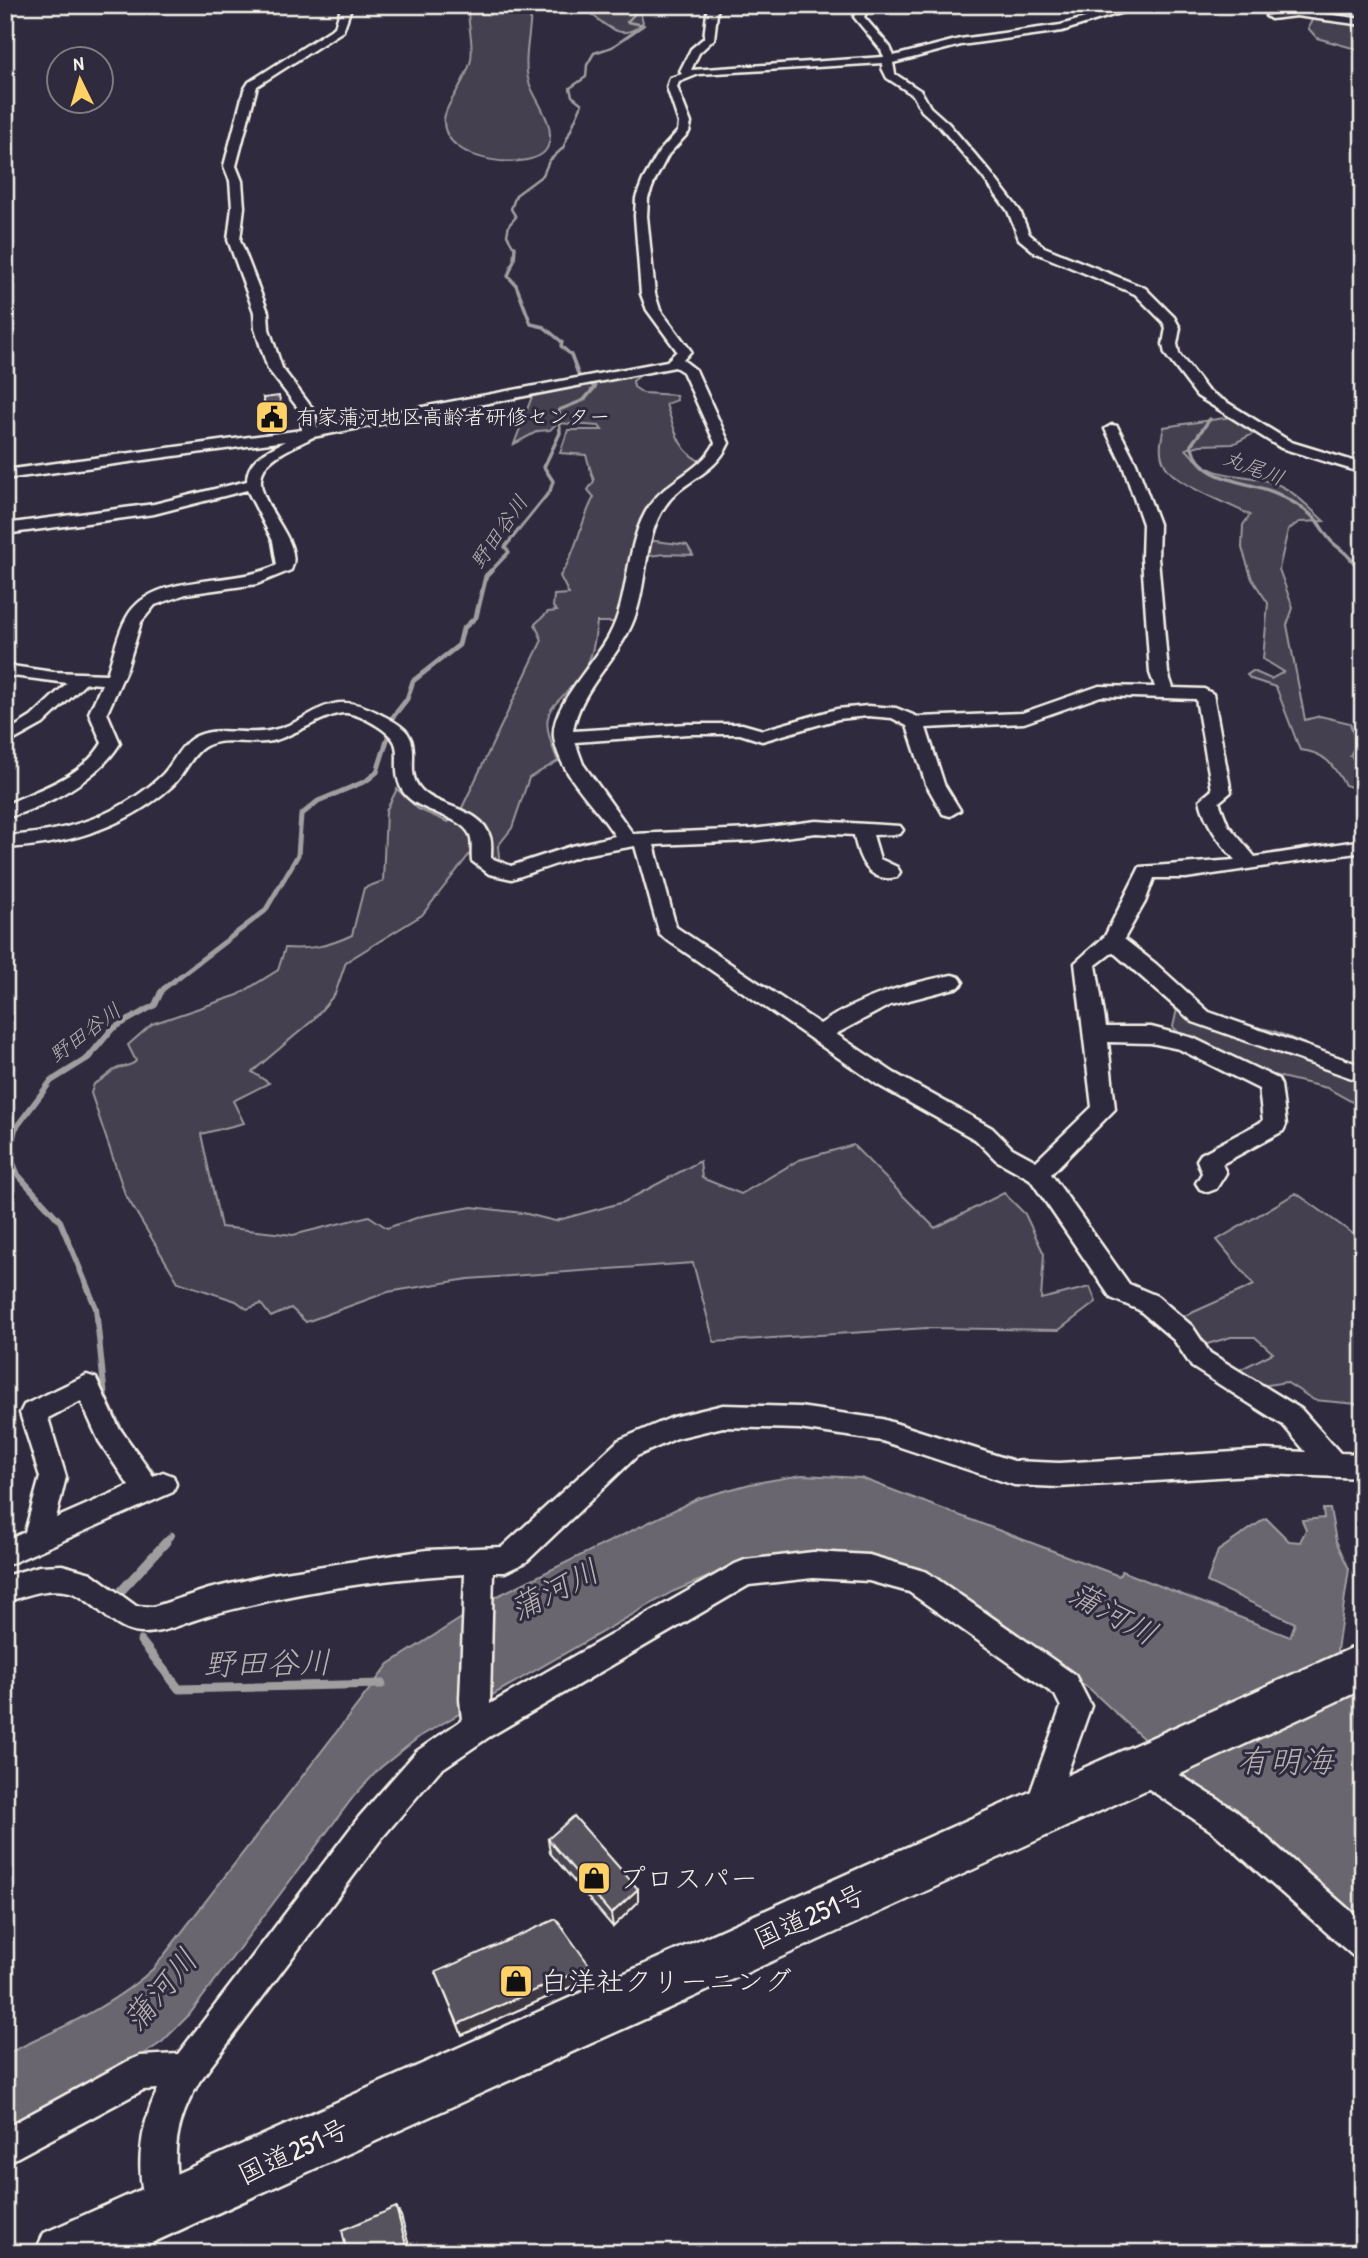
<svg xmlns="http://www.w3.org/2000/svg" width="1368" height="2258" viewBox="0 0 1368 2258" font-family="'Patrick Hand','Klee One',sans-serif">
  <rect width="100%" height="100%" fill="#2f2a3d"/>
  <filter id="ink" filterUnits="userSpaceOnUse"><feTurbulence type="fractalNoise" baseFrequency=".0143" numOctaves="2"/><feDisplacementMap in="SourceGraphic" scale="14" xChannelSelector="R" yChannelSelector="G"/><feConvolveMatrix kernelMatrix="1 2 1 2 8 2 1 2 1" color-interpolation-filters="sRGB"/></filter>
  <g filter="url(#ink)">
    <path fill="#454050" stroke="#9c989c" stroke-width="2" d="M468 5H531C532 31 521 62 530 85 537 104 559 128 546 150 532 171 445 164 444 122 443 106 468 80 471 59 474 42 467 23 468 5Z
      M581 5H638L643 22C622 47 599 20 581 5Z
      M1332 11 1363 14V51L1317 38 1308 28 1315 14Z
      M642 374 633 381 634 387 643 393 676 395 677 400 666 404C674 428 679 455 705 463L671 484 638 539 687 545 693 555 665 554 634 558 618 622H597C595 638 593 657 584 670 556 713 533 702 558 761L529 778 512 828 498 846 500 867 472 851 422 915 346 962 335 994 312 1021 252 1072 269 1083 233 1101 244 1123 201 1134 221 1227 293 1235 369 1216 387 1228 422 1216 472 1207 523 1213 555 1221 624 1202 700 1161 702 1178 741 1194 799 1160 853 1145 935 1228 1004 1193 1025 1214 1044 1254 1041 1299 1090 1287 1096 1302 1059 1330 927 1328 714 1342 693 1263 468 1279 388 1292 306 1322 291 1308 271 1317 261 1304 247 1309 236 1301 178 1282 125 1194 91 1093 94 1084C103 1080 107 1075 114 1070 122 1065 129 1068 136 1061L128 1045 152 1024 238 995 278 970 285 948C310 950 329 946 352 935L364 888 383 881 386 811 397 789 418 809 448 822 460 812 542 640 535 624 548 612 557 611 553 607 554 595 569 594 560 576C577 551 580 523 594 497L588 490 594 481 586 455 560 453 568 430H602L599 426 557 423 550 430 538 431 514 444 533 394Z
      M1231 417 1255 433 1233 444 1200 445 1186 449C1214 482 1234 471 1271 482 1292 488 1308 507 1324 521L1299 522 1288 530 1279 569 1293 608 1287 625 1305 720 1320 716 1350 723 1356 744 1350 756 1363 762V791L1345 785C1333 765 1325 752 1300 750L1276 687 1251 679 1247 675 1253 671 1271 679 1284 672 1263 659 1268 603 1252 579 1242 548 1243 525 1250 515C1230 504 1175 485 1165 465 1158 453 1161 440 1164 427Z
      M1177 1009 1274 1031 1307 1045 1363 1075V1108L1327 1088 1205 1059 1173 1027Z
      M1296 1193 1363 1241V1403L1357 1404 1314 1400 1286 1382 1268 1385H1251L1239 1370 1273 1353 1255 1337H1231L1197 1347 1178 1319 1254 1285 1217 1240Z"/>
    <path fill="#6a6670" stroke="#a19ea0" stroke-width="2" d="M802 1475 861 1478 1119 1576 1122 1571 1290 1637 1295 1623 1207 1582 1218 1551 1266 1518 1289 1541 1300 1542 1306 1530 1302 1520 1324 1518 1323 1509H1330L1336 1541 1349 1569 1336 1657 1363 1691V1924L1177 1770 1091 1690 939 1579 903 1565 868 1556 821 1552 770 1556 737 1565 672 1592 419 1737 380 1768 354 1796 189 2015 162 2042 129 2064 5 2130V2055C57 2029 111 2008 154 1968L389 1664 493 1598 699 1498 750 1484Z"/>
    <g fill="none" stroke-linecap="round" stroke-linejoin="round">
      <path stroke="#a19ea0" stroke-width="2.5" d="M515 249 507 235 509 225 516 217 511 209 516 195 543 175 549 161 563 148 582 104 572 96 570 88 586 77 587 65 594 53 612 47 644 25 627 22 643 5"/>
      <path stroke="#a19ea0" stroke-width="3.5" d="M1210 419 1191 445C1202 485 1249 479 1280 495 1293 502 1306 509 1316 520 1322 527 1325 535 1332 542 1337 547 1343 550 1348 556 1354 562 1356 566 1363 571
        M489 573 509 552 505 547 550 491 553 481 544 467 560 433 559 410 584 400 595 387 579 376 571 355 561 346 562 342 544 327 531 324 516 285 508 276 514 260 515 247"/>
      <path stroke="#a19ea0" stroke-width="5" d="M1363 579 1359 588 1363 596
        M160 994 163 989 265 911 298 855 301 815 318 801 366 781 377 772 388 737 389 722 407 699 413 681 459 645 463 629 476 617 486 576 491 571"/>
      <path stroke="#a19ea0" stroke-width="6" d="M123 1435 105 1398 96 1308 60 1221 18 1175 9 1154 15 1129 51 1081 88 1058 112 1029 155 1005 161 992
        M130 1444 159 1482
        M164 1543 172 1535"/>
      <path stroke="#a19ea0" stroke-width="9" d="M122 1590 166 1542
        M141 1641 179 1689 382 1684"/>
      <g stroke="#f4f1e8" stroke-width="5">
        <path id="minor" d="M5 5H17L5 12Z
          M342 5H352L343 31 257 86 236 166 242 181 244 207 240 240 268 312 269 329 282 368 315 412 317 427 667 361 677 351 647 310 641 294 635 216 636 198 643 180 659 152 678 131 679 123 667 87 670 78 682 74 680 71 691 49 704 38 708 5H718L714 39 699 53 691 70 884 57 881 50 854 17 860 5H870L864 17 890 47 894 56 960 39 1061 25 1129 5H1145L1062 31 961 45 893 63 895 74 921 91 930 107 948 123 990 172 1020 211 1029 234 1044 247 1145 288 1174 317 1180 328 1177 344 1179 354 1207 390 1291 442 1363 464V473L1281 448 1197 396 1165 354 1163 344 1166 328 1163 322 1135 294 1036 253 1019 239 1008 211 982 176 940 127 922 111 913 95 887 78 882 68 883 63 699 74 679 82 677 87 691 123 689 132 668 155 655 180 648 198 647 216 655 294 660 310 691 351 683 360 696 370 729 443C714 476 683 479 665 506 643 538 648 583 634 619 619 659 579 689 573 731L688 724H742L763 730 837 709 868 706 896 708 918 717 1022 713 1099 686 1155 687 1150 673 1142 558 1143 524 1122 463 1105 429 1112 425 1117 426 1136 463 1159 524 1158 558 1168 673 1173 688 1204 689 1213 694 1231 792 1219 802 1228 825 1255 857 1363 840V852L1186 878H1154L1145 902 1124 939 1156 964 1209 1012 1363 1066V1082L1193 1022 1113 952 1096 965 1106 1027H1151L1193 1038 1278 1079 1281 1085 1286 1125 1283 1131 1222 1164 1226 1173 1216 1189 1208 1192 1200 1189 1196 1183 1202 1173 1197 1160 1201 1154 1263 1121 1259 1089 1179 1049 1151 1043 1108 1042 1115 1109 1051 1174 1129 1284 1157 1296 1192 1326 1210 1353 1301 1409 1340 1453 1363 1454V1478L1266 1474 1059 1487 1014 1485 882 1441 799 1429 723 1427 677 1438 637 1456 526 1562 505 1572H493L490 1704 735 1564 745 1560 813 1552 869 1555 927 1572 1075 1675 1091 1706 1049 1824 1038 1828 1027 1824 1023 1813 1061 1707 1055 1695 909 1592 869 1581 813 1578 749 1585 489 1737 439 1771 381 1839 199 2082C183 2110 174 2134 176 2167 177 2186 184 2203 177 2222L164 2227 151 2222C134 2179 138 2130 158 2089L143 2090 5 2164V2128L128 2061 140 2056 178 2054 359 1817 417 1751 462 1720 460 1699 465 1574C401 1577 321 1588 259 1603 242 1607 224 1611 207 1616 186 1622 163 1634 141 1633 113 1632 97 1602 73 1593 51 1585 26 1596 5 1602V1576L39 1566 62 1565 91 1573 136 1606 153 1607 209 1589 272 1574 427 1550 502 1547 619 1440 673 1417 723 1405 799 1407 882 1419 1014 1461 1059 1463 1266 1450 1306 1452 1283 1425 1192 1367 1174 1340 1139 1310 1111 1298 1030 1179 996 1160 976 1140 878 1085 660 935 635 846 583 855 512 879 489 874 472 861C471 853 473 842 470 835 460 814 419 813 404 793 390 772 403 751 392 738 383 727 359 714 346 713 328 712 294 736 272 741 251 746 224 735 204 747 190 756 184 776 171 787 125 828 66 845 5 848V836C62 833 118 817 161 776 172 766 178 748 191 739 214 724 244 736 269 731 315 723 325 685 378 713 388 718 398 723 405 730 421 747 406 769 418 786 435 810 481 805 490 837 492 843 491 851 491 858L511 866 572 846 615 836C596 805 559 775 554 737 550 707 594 664 609 636 631 596 624 543 650 505 668 479 701 471 715 443L683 372 675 367 313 437C300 444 277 453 267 465 241 495 307 538 291 570L257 584 186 594 155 605 141 622 127 668 107 713 120 743C100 778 44 808 5 818V805C39 789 82 777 102 743L89 713 102 684 86 683 43 724 5 745V733L31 717 67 683 5 675V665L53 672 107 674C114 655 117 634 127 617 153 570 234 588 277 565L273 541 247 490 154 514 5 534V524L154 504 247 481C247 458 268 451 285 441L5 479V470L302 430 301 412 268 369 255 329 254 312 228 240 232 207 230 181 224 166 244 90 249 82 335 27ZM1101 696 1196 699 1212 790 1200 800C1205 824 1220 842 1235 860L1140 867 1105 936 1075 963 1092 1107 1036 1161 1012 1148 992 1128 894 1073 836 1034 890 1005 959 987 963 982 959 977 952 975C905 984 861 997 820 1024L676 927 654 845 752 841 816 833 854 835C858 857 868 884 897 877L900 872 897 867 880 859 873 835 900 834 903 830 900 826 816 821 752 829 633 834 583 764 575 742 688 734H740L762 741 838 719 868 716 892 718 907 726 926 784 943 814 950 816 960 810 944 784 926 728 1024 723Z
          M1296 10 1363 19V25L1296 16 1271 19 1266 16Z
          M87 1375 96 1378 118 1426 153 1476 163 1472 173 1476 176 1484 173 1492 5 1566V1541L25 1532 40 1477 20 1413 24 1405ZM81 1401 99 1441 129 1486 56 1518 66 1477 48 1418Z
          M1142 1751 1235 1810 1363 1922V1960L1352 1955 1213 1832 1131 1777 1127 1766 1131 1755Z"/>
      </g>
      <g stroke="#f4f1e8" stroke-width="5">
        <path id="trunk" d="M1363 1643V1689C954 1881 541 2065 130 2253H35L44 2233Z"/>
      </g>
      <use href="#minor" fill="#2f2a3d" fill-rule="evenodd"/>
      <use href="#trunk" fill="#2f2a3d" fill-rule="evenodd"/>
    </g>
    <path fill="#4a4752" stroke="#f4f1e8" stroke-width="2" d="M263 398 283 413 285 424 270 426Z
      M548 1839 638 1889V1902L613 1927 550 1853Z
      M436 1972 591 1978 462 2035Z"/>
    <path fill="#3c3942" stroke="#f4f1e8" stroke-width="2" d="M283 413 285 424 270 426 268 415Z
      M638 1889V1902L613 1927 611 1914Z
      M590 1966 591 1978 462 2035 458 2024Z
      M396 2207 401 2216 411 2253H408Z"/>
    <path fill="#56525f" stroke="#f4f1e8" stroke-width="2" d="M279 396 283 413 268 415 263 398Z
      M574 1816 638 1889 611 1914 548 1839Z
      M556 1919 590 1966 458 2024 436 1972Z
      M396 2207 408 2253H347L342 2230Z"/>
  </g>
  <defs>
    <g id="civic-square" transform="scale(1.75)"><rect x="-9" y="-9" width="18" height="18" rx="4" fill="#ffd166" stroke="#2f2a3d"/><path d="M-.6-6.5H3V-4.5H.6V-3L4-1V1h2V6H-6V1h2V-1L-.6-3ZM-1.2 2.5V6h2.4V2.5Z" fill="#111"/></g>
    <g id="shop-square" transform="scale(1.75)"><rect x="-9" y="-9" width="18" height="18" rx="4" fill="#ffd166" stroke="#2f2a3d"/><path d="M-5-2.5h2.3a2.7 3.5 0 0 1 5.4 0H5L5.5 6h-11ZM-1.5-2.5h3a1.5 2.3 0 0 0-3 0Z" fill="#111"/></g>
  </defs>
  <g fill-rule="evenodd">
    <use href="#civic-square" x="272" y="417"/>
    <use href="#shop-square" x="594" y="1878"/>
    <use href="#shop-square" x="516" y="1981"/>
  </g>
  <g text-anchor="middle" stroke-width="6" stroke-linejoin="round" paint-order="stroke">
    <g font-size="21" fill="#f4f1e8" stroke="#2f2a3d" text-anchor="start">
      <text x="296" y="424">有家蒲河地区高齢者研修センター</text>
    </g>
    <g font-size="21" font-style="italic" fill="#b6b2b2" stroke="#2f2a3d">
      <text transform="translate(1254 468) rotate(21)" y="7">丸尾川</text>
      <text transform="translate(499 532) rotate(-55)" y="7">野田谷川</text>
      <text transform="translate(85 1033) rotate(-37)" y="7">野田谷川</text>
    </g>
    <g font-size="28" fill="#f4f1e8" stroke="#2f2a3d" text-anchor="start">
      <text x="618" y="1888">プロスパー</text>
      <text x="540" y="1991">白洋社クリーニング</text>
    </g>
    <g font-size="28" fill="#f4f1e8" stroke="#2f2a3d">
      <text transform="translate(809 1916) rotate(-24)" y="10">国道251号</text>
      <text transform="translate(293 2151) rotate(-25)" y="10">国道251号</text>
    </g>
    <g font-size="32" font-style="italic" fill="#b6b2b2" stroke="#2f2a3d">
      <text transform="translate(554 1590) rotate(-27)" y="11">蒲河川</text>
      <text transform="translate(1113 1613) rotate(29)" y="11">蒲河川</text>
      <text transform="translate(267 1663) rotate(-1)" y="11">野田谷川</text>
      <text x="1285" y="1772">有明海</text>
      <text transform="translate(160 1990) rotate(-50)" y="11">蒲河川</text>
    </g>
  </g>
  <rect width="1368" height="2258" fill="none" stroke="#2f2a3d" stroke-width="28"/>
  <rect x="14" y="14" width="1340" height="2230" fill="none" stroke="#f4f1e8" stroke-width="2.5" filter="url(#ink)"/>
  <g transform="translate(80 80) rotate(355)"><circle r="33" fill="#2f2a3d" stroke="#7e7a81" stroke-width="2"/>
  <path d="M0-5L12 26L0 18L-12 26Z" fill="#ffd166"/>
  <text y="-10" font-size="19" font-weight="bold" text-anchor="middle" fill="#f4f1e8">N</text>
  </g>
</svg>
